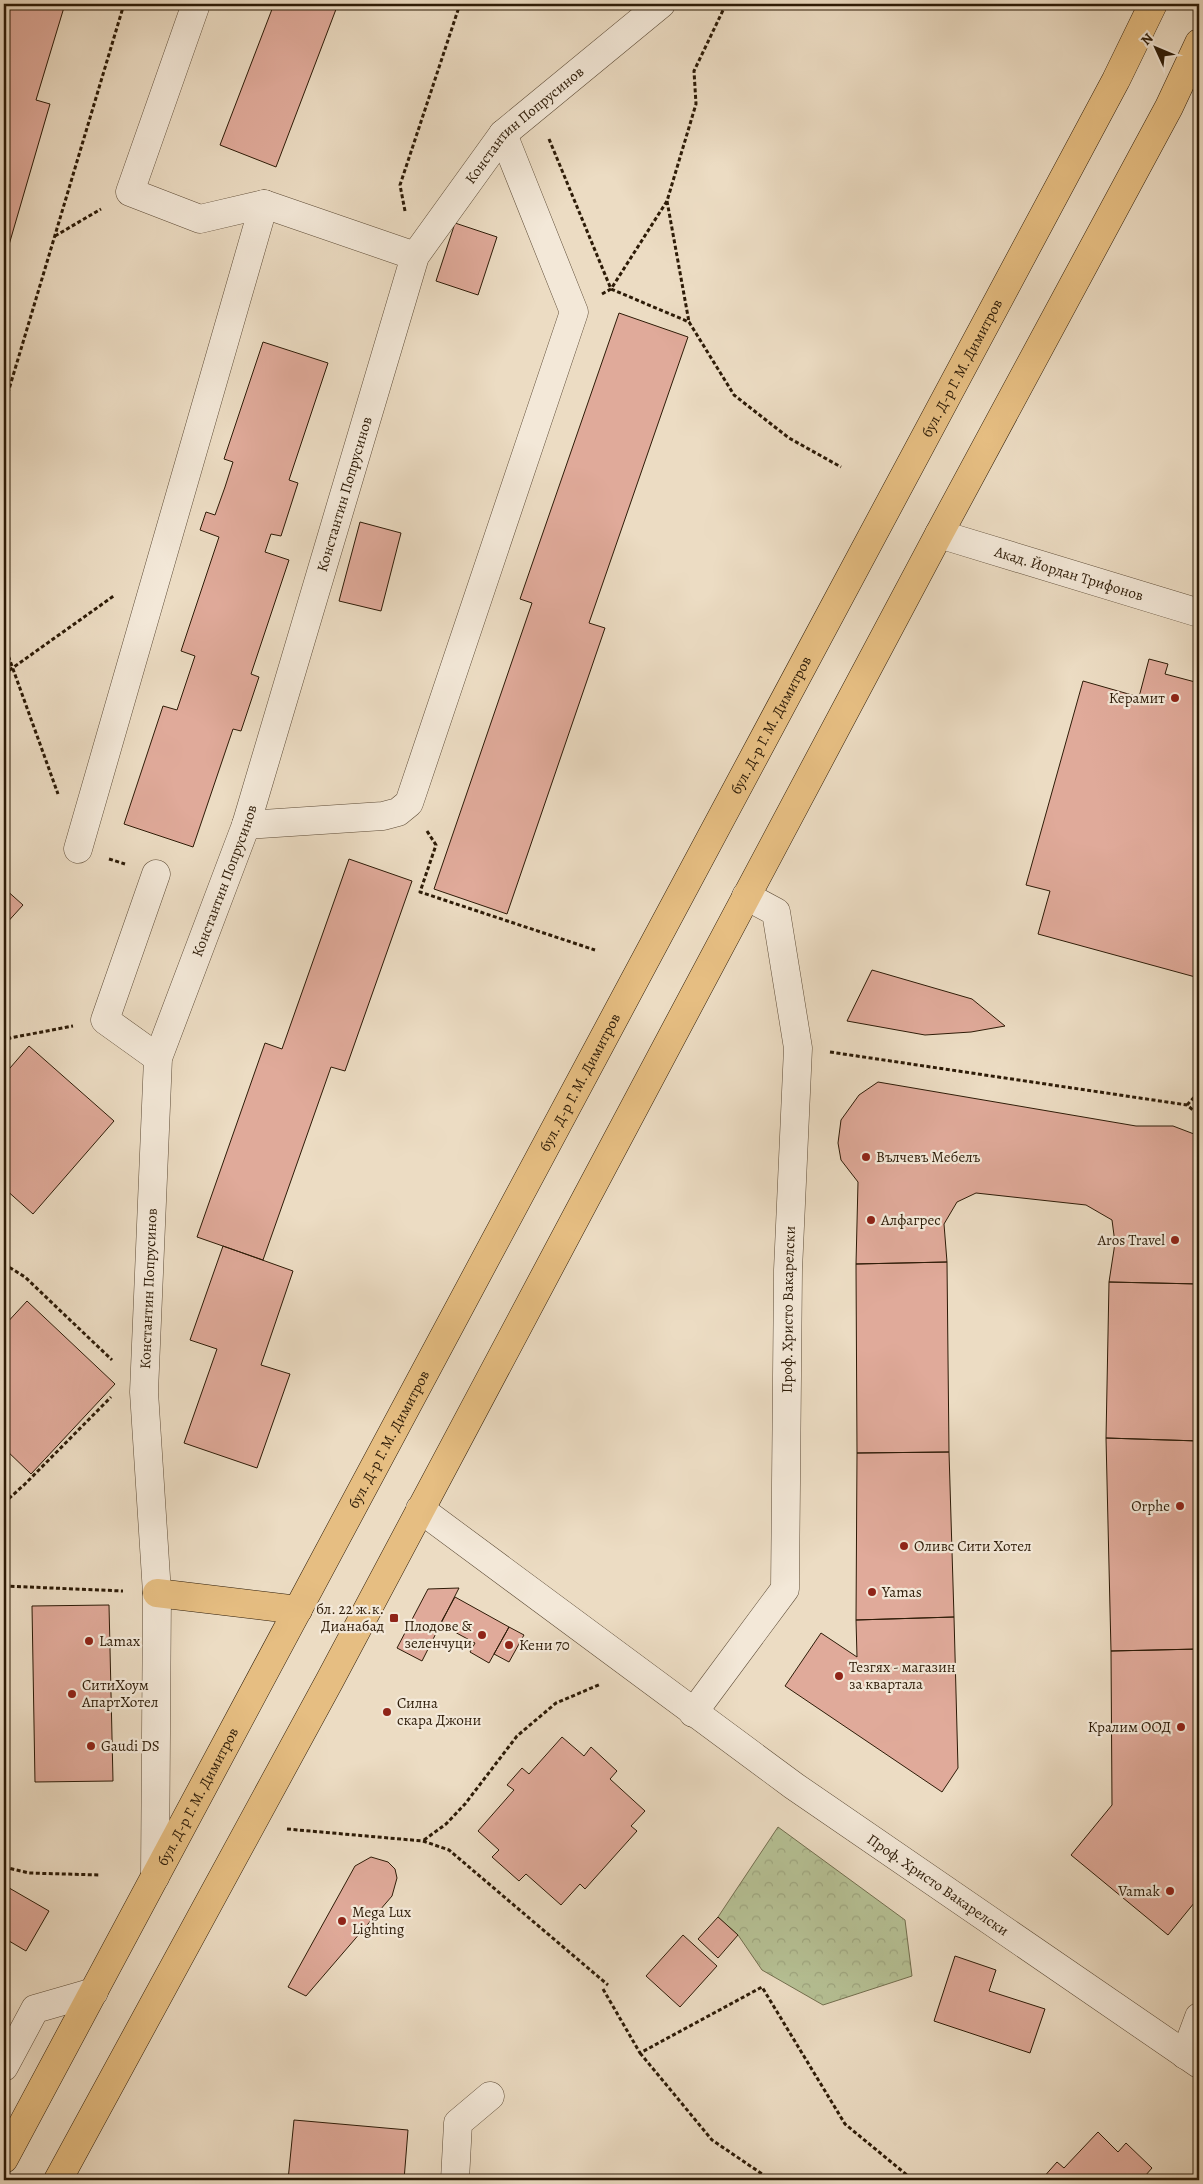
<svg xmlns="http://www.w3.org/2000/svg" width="1203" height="2184" viewBox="0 0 1203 2184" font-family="Alegreya,serif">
  <defs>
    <pattern id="forest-crowns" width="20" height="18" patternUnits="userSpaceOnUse" patternTransform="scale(1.25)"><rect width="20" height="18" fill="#b6c195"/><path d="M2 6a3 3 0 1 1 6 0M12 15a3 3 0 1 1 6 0" fill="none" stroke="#9da57f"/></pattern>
  </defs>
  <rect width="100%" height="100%" fill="#ecdcc3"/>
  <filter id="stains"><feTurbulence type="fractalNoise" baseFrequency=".004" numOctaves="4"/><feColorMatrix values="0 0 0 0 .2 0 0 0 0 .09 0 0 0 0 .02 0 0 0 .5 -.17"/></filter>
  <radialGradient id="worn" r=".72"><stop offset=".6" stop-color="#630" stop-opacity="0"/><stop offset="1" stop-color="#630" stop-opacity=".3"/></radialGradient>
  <path fill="url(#forest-crowns)" stroke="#726e4e" d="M778 1827 905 1920 912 1976 823 2005 762 1970 738 1935 718 1917Z"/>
  <path fill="#e0aa9a" stroke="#2d1b07" d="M4 4H65L36 100 50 104 4 262Z
    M274 4H338L276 167 220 145Z
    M455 223 497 237 478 295 436 281Z
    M619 313 688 337 589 623 605 628 507 914 434 889 532 603 520 599Z
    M263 342 328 363 289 480 298 483 281 536 271 534 265 552 289 560 251 674 259 677 241 731 233 729 193 847 124 824 163 706 177 710 195 656 181 651 219 537 200 530 206 512 215 515 225 487 233 462 224 459Z
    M360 522 401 533 381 611 339 601Z
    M1149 659 1168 664 1165 674 1199 683V978L1038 934 1050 891 1026 885 1083 681 1139 697Z
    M349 859 412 881 345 1071 331 1067 263 1260 197 1237 265 1043 282 1049Z
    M4 888 23 905 4 926Z
    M872 970 972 999 1005 1026 971 1032 925 1035 847 1021Z
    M29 1046 114 1121 33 1214 4 1188V1075Z
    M878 1082 1136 1126H1173L1194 1134 1199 1140V1284L1109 1282 1115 1243 1112 1220 1086 1205 976 1193 957 1202 944 1224 947 1262 856 1264 858 1182 841 1160 838 1143 841 1120 859 1095Z
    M223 1246 293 1271 261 1365 290 1374 257 1468 184 1443 217 1349 190 1340Z
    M947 1262 949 1452 857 1453 856 1264Z
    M1109 1282 1199 1284V1441L1106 1438Z
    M27 1301 115 1384 31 1474 4 1448V1326Z
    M1106 1438 1199 1441V1649L1111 1651Z
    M949 1452 954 1617 856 1620 857 1453Z
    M459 1588 422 1661 397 1648 428 1589Z
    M455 1597 509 1627 489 1663 470 1652 475 1643 440 1624Z
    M109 1605 113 1781 35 1782 32 1606Z
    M954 1617 958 1768 942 1792 785 1686 821 1633 857 1657 856 1620Z
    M509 1627 524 1635 509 1662 494 1654Z
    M1199 1649V1897L1168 1935 1071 1855 1112 1805 1111 1651Z
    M562 1737 584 1756 591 1747 617 1771 610 1779 645 1811 631 1826 637 1831 585 1889 580 1884 561 1905 526 1874 519 1881 492 1857 499 1850 478 1831 514 1790 507 1785 522 1768 529 1774Z
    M371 1857 388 1862 395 1869 397 1878 392 1896 306 1996 288 1987 355 1866Z
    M4 1885 49 1911 26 1951 4 1938Z
    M718 1917 738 1935 718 1958 698 1939Z
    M683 1935 717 1966 680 2007 646 1976Z
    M955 1956 996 1970 989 1991 1045 2009 1030 2053 934 2021Z
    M294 2120 408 2130 404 2180H288Z
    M1098 2132 1118 2152 1126 2143 1152 2168 1145 2176 1149 2180 1042 2179 1057 2162 1064 2168Z"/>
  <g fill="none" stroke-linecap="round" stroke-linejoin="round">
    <g stroke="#5d4b36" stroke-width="29">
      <g id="minor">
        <path d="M196 4 130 192 200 219 264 204 415 256"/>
        <path id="s1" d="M939 534 1199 613"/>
        <path d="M246 825 383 816 398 812 409 803 574 312 503 134"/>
        <path d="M78 849 264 204"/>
        <path d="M156 874 105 1020 158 1058"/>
        <path id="s2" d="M420 1509 794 1786 1199 2064"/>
        <path id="s3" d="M693 1713 785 1589 788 1270 798 1048 776 912 746 896"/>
        <path id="s4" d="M155 1877 157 1593 144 1392 158 1058 246 825 415 256 503 134 661 4"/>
        <path d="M1185 2055 1199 2017"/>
        <path d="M4 2067 35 2009 94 1992"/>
        <path d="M455 2180 458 2123 490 2096"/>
      </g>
    </g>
    <g stroke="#2d1b07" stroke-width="29">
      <g id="major">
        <path d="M157 1593 298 1610"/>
        <path id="s5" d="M4 2159 1116 80 1153 4"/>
        <path d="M58 2180 330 1680 939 534 1169 107 1199 43"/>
      </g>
    </g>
    <path stroke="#2d1b07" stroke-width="3" stroke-dasharray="4 2.5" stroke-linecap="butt" d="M549 139 611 289 689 322 734 395 789 438 841 467
      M667 201 689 322
      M405 211 400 185 459 7 458 4
      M55 236 101 209
      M602 294 611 289 667 201 696 104 694 71 726 4
      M4 406 124 4
      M4 644 58 794
      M4 674 115 595
      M427 831 436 845 420 892 595 950
      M109 859 125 864
      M4 1045 10 1038 73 1026
      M830 1052 1187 1105 1199 1115
      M1187 1105 1199 1092
      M4 1264 25 1277 112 1360
      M4 1503 25 1484 111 1397
      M4 1586 123 1591
      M287 1829 423 1841 449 1850 608 1985
      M424 1840 446 1824 465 1804 517 1736 556 1703 601 1684
      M4 1867 29 1873 99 1875
      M603 1989 640 2053 762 1987 845 2124 913 2180
      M640 2053 712 2140 771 2180"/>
    <use href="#minor" stroke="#f3e8d8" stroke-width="28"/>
    <use href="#major" stroke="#e6be82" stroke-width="28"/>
  </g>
  <g fill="#8f2418" stroke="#f3e8d8" stroke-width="2">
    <circle cx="1175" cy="698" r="5"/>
    <circle cx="866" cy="1157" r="5"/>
    <circle cx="871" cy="1220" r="5"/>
    <circle cx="1175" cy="1240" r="5"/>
    <circle cx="1180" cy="1506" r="5"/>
    <circle cx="904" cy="1546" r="5"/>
    <circle cx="872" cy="1592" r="5"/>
    <rect x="389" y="1613" width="10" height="10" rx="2.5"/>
    <circle cx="482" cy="1635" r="5"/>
    <circle cx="89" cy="1641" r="5"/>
    <circle cx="509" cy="1645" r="5"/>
    <circle cx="839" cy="1676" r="5"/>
    <circle cx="72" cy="1694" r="5"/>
    <circle cx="387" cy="1712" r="5"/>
    <circle cx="1181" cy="1727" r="5"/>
    <circle cx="91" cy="1746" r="5"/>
    <circle cx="1170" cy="1891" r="5"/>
    <circle cx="342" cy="1921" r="5"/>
  </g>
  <g text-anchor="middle" stroke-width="4.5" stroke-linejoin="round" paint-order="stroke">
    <g font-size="15" fill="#2d1b07" stroke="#f3e8d8">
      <text dy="5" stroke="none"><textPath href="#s4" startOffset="1834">Константин Попрусинов</textPath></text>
      <text dy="5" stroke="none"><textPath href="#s5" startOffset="2031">бул. Д-р Г. М. Димитров</textPath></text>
      <text dy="5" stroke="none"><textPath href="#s4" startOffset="1414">Константин Попрусинов</textPath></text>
      <text dy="5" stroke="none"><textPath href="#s1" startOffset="136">Акад. Йордан Трифонов</textPath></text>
      <text dy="5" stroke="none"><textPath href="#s5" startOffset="1626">бул. Д-р Г. М. Димитров</textPath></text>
      <text dy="5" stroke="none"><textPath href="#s4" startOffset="1009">Константин Попрусинов</textPath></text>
      <text dy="5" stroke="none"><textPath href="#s5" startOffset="1221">бул. Д-р Г. М. Димитров</textPath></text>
      <text dy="5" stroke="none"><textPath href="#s4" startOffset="589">Константин Попрусинов</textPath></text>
      <text dy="5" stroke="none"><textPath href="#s3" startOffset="434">Проф. Христо Вакарелски</textPath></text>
      <text dy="5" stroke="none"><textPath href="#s5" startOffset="816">бул. Д-р Г. М. Димитров</textPath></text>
      <text dy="5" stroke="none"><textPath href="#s5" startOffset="411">бул. Д-р Г. М. Димитров</textPath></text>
      <text dy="5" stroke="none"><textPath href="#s2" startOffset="640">Проф. Христо Вакарелски</textPath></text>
    </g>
    <g font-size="15" fill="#2d1b07" stroke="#f3e8d8" text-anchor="start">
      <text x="1165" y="703" text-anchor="end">Керамит</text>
      <text x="876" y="1162">Вълчевъ Мебелъ</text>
      <text x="881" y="1225">Алфагрес</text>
      <text x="1165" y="1245" text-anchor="end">Aros Travel</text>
      <text x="1170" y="1511" text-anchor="end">Orphe</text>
      <text x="914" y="1551">Оливс Сити Хотел</text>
      <text x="882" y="1597">Yamas</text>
      <text x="384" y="1614" text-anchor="end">бл. 22 ж.к.<tspan x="384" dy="17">Дианабад</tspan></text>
      <text x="472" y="1631" text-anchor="end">Плодове &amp;<tspan x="472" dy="17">зеленчуци</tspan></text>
      <text x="99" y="1646">Lamax</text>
      <text x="519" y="1650">Кени 70</text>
      <text x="849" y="1672">Тезгях - магазин<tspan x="849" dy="17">за квартала</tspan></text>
      <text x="82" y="1690">СитиХоум<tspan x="82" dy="17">АпартХотел</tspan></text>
      <text x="397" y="1708">Силна<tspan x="397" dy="17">скара Джони</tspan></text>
      <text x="1171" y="1732" text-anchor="end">Кралим ООД</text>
      <text x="101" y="1751">Gaudi DS</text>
      <text x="1160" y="1896" text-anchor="end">Vamak</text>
      <text x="352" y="1917">Mega Lux<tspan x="352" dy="17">Lighting</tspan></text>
    </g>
  </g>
  <rect width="1203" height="2184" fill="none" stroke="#ecdcc3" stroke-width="20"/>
  <rect x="5" y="5" width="1193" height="2174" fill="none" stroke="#2d1b07" stroke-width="2.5"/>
  <rect x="10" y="10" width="1183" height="2164" fill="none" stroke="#2d1b07"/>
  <g transform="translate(1156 48) rotate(314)" stroke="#f3e8d8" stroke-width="4" paint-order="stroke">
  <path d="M0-4L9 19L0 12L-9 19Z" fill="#2d1b07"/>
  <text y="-8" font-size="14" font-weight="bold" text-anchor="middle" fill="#2d1b07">N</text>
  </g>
  <rect width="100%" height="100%" filter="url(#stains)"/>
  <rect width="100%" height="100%" fill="url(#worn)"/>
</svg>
